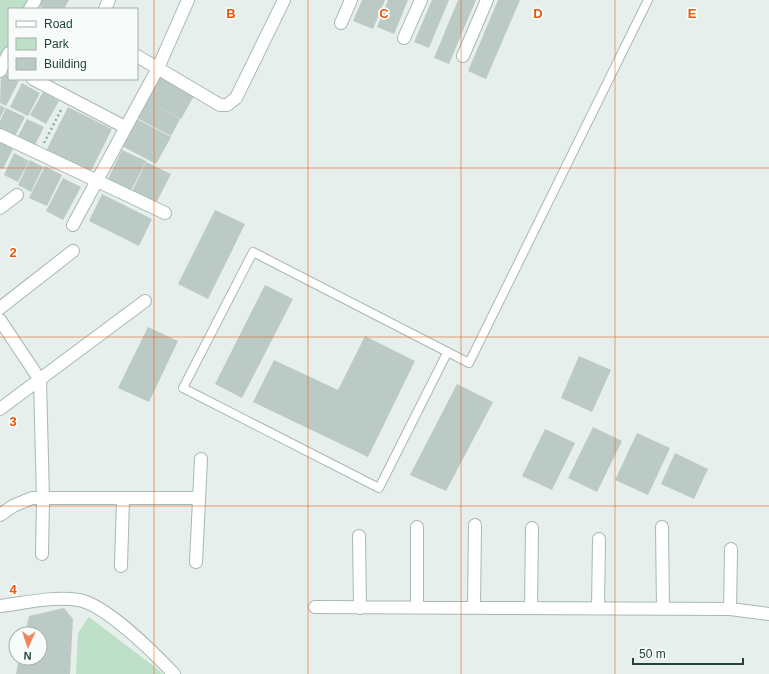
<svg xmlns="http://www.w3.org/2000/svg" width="769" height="674" viewBox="0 0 769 674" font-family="Arial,sans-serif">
  <rect width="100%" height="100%" fill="#e6efeb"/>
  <path fill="#bfe0c8" d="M0 0H29L25 9H9V44L3 58 0 57Z
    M89 617 156 668 163 674H76L78 633Z"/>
  <path fill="#bbcac4" d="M40 0H69L64 9H46L37 5Z
    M362 0H385L373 29 353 21Z
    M388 0H408L394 34 377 27Z
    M432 0H449L429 48 414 42Z
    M458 0H476L449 64 434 58Z
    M498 0H520L486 79 468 71Z
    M1 72 9 76V79L19 81 6 106 0 103Z
    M158 76 194 96 181 119 157 106 180 119 171 136 137 118Z
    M22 83 40 93 28 116 10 107Z
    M43 92 59 101 46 124 30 115Z
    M0 105 5 108 0 118Z
    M68 107 112 129 89 175 45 153Z
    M6 108 25 117 15 136 0 129V121Z
    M27 119 44 127 34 147 17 138Z
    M137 119 171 137 156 164 122 146Z
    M0 142 13 149 3 169 0 168Z
    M122 150 146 161 129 195 106 183Z
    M14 153 29 161 18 182 4 175Z
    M30 160 43 167 31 192 18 185Z
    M146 162 171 174 155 205 131 194Z
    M45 166 62 175 47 206 29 198Z
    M63 178 81 187 63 220 46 211Z
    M102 194 152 219 139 246 89 221Z
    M215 210 245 224 208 299 178 284Z
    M265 285 293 299 242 398 215 384Z
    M148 327 178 341 149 402 118 388Z
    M365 336 415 361 368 457 253 402 274 360 338 390Z
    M579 356 611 370 592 412 561 398Z
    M457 384 493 402 446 491 410 475Z
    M593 427 622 441 597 492 568 478Z
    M545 429 575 443 552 490 522 476Z
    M637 433 670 448 648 495 615 480Z
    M675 453 708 469 694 499 661 484Z
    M64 608 73 619 70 674H16L19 658H40V634H25L29 616Z"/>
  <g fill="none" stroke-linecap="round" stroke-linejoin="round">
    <g stroke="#a8b8b2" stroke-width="10">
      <path id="lane" d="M447 353 379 488 183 388 253 252 469 363 648 0"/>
    </g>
    <g stroke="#a8b8b2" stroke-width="14">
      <path id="street" d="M30 9 35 0
        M105 9 109 0
        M341 23 351 0
        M404 38 421 0
        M137 56 220 105H227L236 98 284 0
        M463 56 487 0
        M0 71 9 53
        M33 79 125 127
        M0 135 165 213
        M0 208 17 195
        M73 225 158 68 188 0
        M0 308 73 251
        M0 320 40 380 43 499 42 554
        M0 409 145 301
        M0 515 13 506 32 498H199
        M662 527 663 609
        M359 536 360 608
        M196 562 201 459
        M121 566 123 498
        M0 606C25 603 53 596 79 600 106 605 154 653 174 674
        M315 607 730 609 769 614
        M417 608V527
        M474 608 475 525
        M531 608 532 528
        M598 608 599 539
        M730 609 731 549"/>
    </g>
    <path stroke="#86b3a5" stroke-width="2.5" stroke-dasharray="2 3" stroke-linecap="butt" d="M44 143 62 108"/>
    <use href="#lane" stroke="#fff" stroke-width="8"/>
    <use href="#street" stroke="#fff" stroke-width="12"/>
  </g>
  <path fill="none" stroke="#e8590c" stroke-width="1" stroke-opacity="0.55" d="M154 0V674M308 0V674M461 0V674M615 0V674M0 168H769M0 337H769M0 506H769"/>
  <g font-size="13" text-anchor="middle" font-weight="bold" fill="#e8590c" stroke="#f7fbf9" stroke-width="3.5" stroke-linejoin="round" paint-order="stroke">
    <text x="231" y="18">B</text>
    <text x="384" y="18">C</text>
    <text x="538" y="18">D</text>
    <text x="692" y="18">E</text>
    <text x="13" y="257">2</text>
    <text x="13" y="426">3</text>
    <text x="13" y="594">4</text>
  </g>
  <rect x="8" y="8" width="130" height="72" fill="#f7fbf9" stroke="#a3b1ad"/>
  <rect x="16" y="21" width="20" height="6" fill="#ffffff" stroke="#a3b1ad"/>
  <text x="44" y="28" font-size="12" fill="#24423a">Road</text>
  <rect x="16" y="38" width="20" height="12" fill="#bfe0c8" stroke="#a3b1ad"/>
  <text x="44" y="48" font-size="12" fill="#24423a">Park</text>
  <rect x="16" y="58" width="20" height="12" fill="#bbcac4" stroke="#a3b1ad"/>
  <text x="44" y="68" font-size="12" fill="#24423a">Building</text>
  <g transform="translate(28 646) rotate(183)"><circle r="19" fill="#f7fbf9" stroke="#a3b1ad"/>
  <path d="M0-3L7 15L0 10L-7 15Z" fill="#f4845f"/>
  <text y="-6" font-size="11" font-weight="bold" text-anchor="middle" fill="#24423a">N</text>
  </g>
  <path d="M633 658v6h110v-6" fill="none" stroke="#24423a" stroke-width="2"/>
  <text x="639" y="658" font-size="12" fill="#24423a" stroke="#f7fbf9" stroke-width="3" paint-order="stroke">50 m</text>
</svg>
